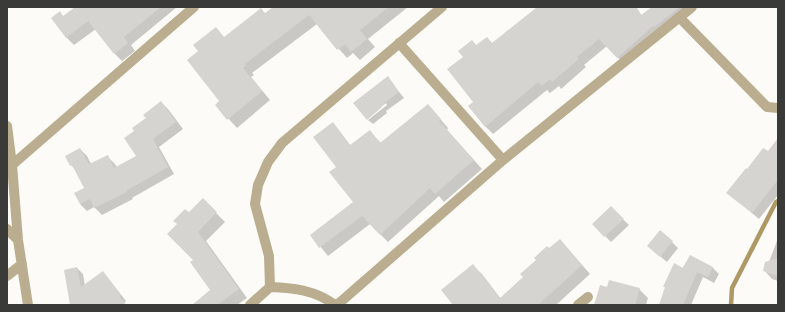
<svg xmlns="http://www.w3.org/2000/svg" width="785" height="312" viewBox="0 0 785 312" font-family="'Alegreya Sans',sans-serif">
  <rect width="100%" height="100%" fill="#fdfbf7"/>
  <path fill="#0003" d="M77 7H177L131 45 135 51 122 61 114 53 96 29 74 45 66 37 60 13 64 17Z
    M274 7H408L368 39 375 47 360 60 353 53 347 58 317 24 252 73 254 75 251 77 270 100 237 128 216 105 220 102 200 51 216 29 225 38 265 14Z
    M539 7H636L642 16 653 7H697L626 66 607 46 584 65 586 67 561 89 559 86 550 93 547 90 493 134 485 126 474 102 464 57 472 41 477 46 487 38 493 44Z
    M388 78 404 98 386 111 387 113 373 124 368 120 387 105 386 103 367 118Z
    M161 102 168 109 183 129 159 147 174 174 132 198 133 199 102 215 94 207 87 211 80 204 85 188 76 170 71 165 80 149 87 156 91 164 107 156 114 163 117 167 137 156 136 131Z
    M428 105 448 128 447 130 482 169 444 202 439 196 388 242 370 224 328 256 311 235 354 202 338 167 333 123 351 146 369 131 381 143Z
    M778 142V195L759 219 728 193 748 170Z
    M203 200 225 222 206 241 247 298 237 305H194L211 290 195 260 189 214Z
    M611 208 629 225 611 242 594 225Z
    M778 238V281L772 279 764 270 769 262Z
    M672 242 678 248 667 262 648 246Z
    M568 249 590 274 556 305H454L473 266 482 274 501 299 525 277 549 250Z
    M690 256 713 268 719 274 714 283 703 277 691 305H660Z
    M77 268 83 274 85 286 103 272 126 301 124 303 126 305H72Z
    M608 288 639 289 648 298 646 305H596Z"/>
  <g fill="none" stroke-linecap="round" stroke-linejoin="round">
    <path stroke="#ae9866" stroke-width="4.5" d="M731 305 732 288 776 202 778 201"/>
  </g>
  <path fill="#d6d4d1" d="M75 7H161L124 37 128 43 114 54 88 21 66 38 51 18 60 11 63 16Z
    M273 7H389L360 30 367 39 351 52 345 44 337 50 309 15 245 64 246 66 243 68 262 91 227 120 215 105 219 101 187 60 198 51 193 45 216 27 224 37 261 8 265 13Z
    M537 7H635L641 15 652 7H680L654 27 653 26 617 58 599 39 577 57 579 59 552 82 550 79 542 86 538 82 485 127 468 106 473 102 447 69 463 57 458 51 472 40 476 45 487 37 492 43Z
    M388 76 399 92 381 106 382 107 367 120 353 103Z
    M161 101 176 122 153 139 168 167 126 191 127 192 94 208 90 199 80 204 74 193 84 188 72 165 70 166 65 156 80 148 89 164 108 155 114 168 136 156 124 138 134 131 132 128 146 118 143 115Z
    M428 104 441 119 439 121 474 160 435 194 430 188 380 235 362 216 319 248 310 235 353 202 329 172 336 167 313 137 333 122 350 145 370 130 380 143Z
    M778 138V180L752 213 726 193 746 168 747 169 763 148 768 151Z
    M203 198 217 212 198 232 239 289 217 305H192L210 290 190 262 193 260 167 234 177 224 173 221 185 209 189 212Z
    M611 206 624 219 604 237 592 224Z
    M660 230 673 241 660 257 647 246Z
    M560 239 582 265 538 305H453L441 290 473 264 500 298 523 277 520 274 536 260 534 258 547 246 549 248Z
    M690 255 713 267 708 277 697 272 683 305H659L665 287H663L674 263 683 268Z
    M778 258V276L763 271 765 262Z
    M77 267 81 287 103 271 121 295 119 296 126 305H70L64 270Z
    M609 280 640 288 635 305H594L600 285 607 287Z"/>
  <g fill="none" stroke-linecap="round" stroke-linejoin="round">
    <path stroke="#bbae90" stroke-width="10" d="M679 17 767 107 778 108
      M399 43 503 160
      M7 126 12 165 18 240 28 305
      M12 165 194 7
      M7 229 18 240
      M7 276 22 264
      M270 287 269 256 255 204 258 185 268 162 282 143 442 7
      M250 305 270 287C294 288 315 290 335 305
      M337 305 503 160 692 7
      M578 305 588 297"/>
  </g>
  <rect width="785" height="312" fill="none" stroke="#3a3a38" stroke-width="16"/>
</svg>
